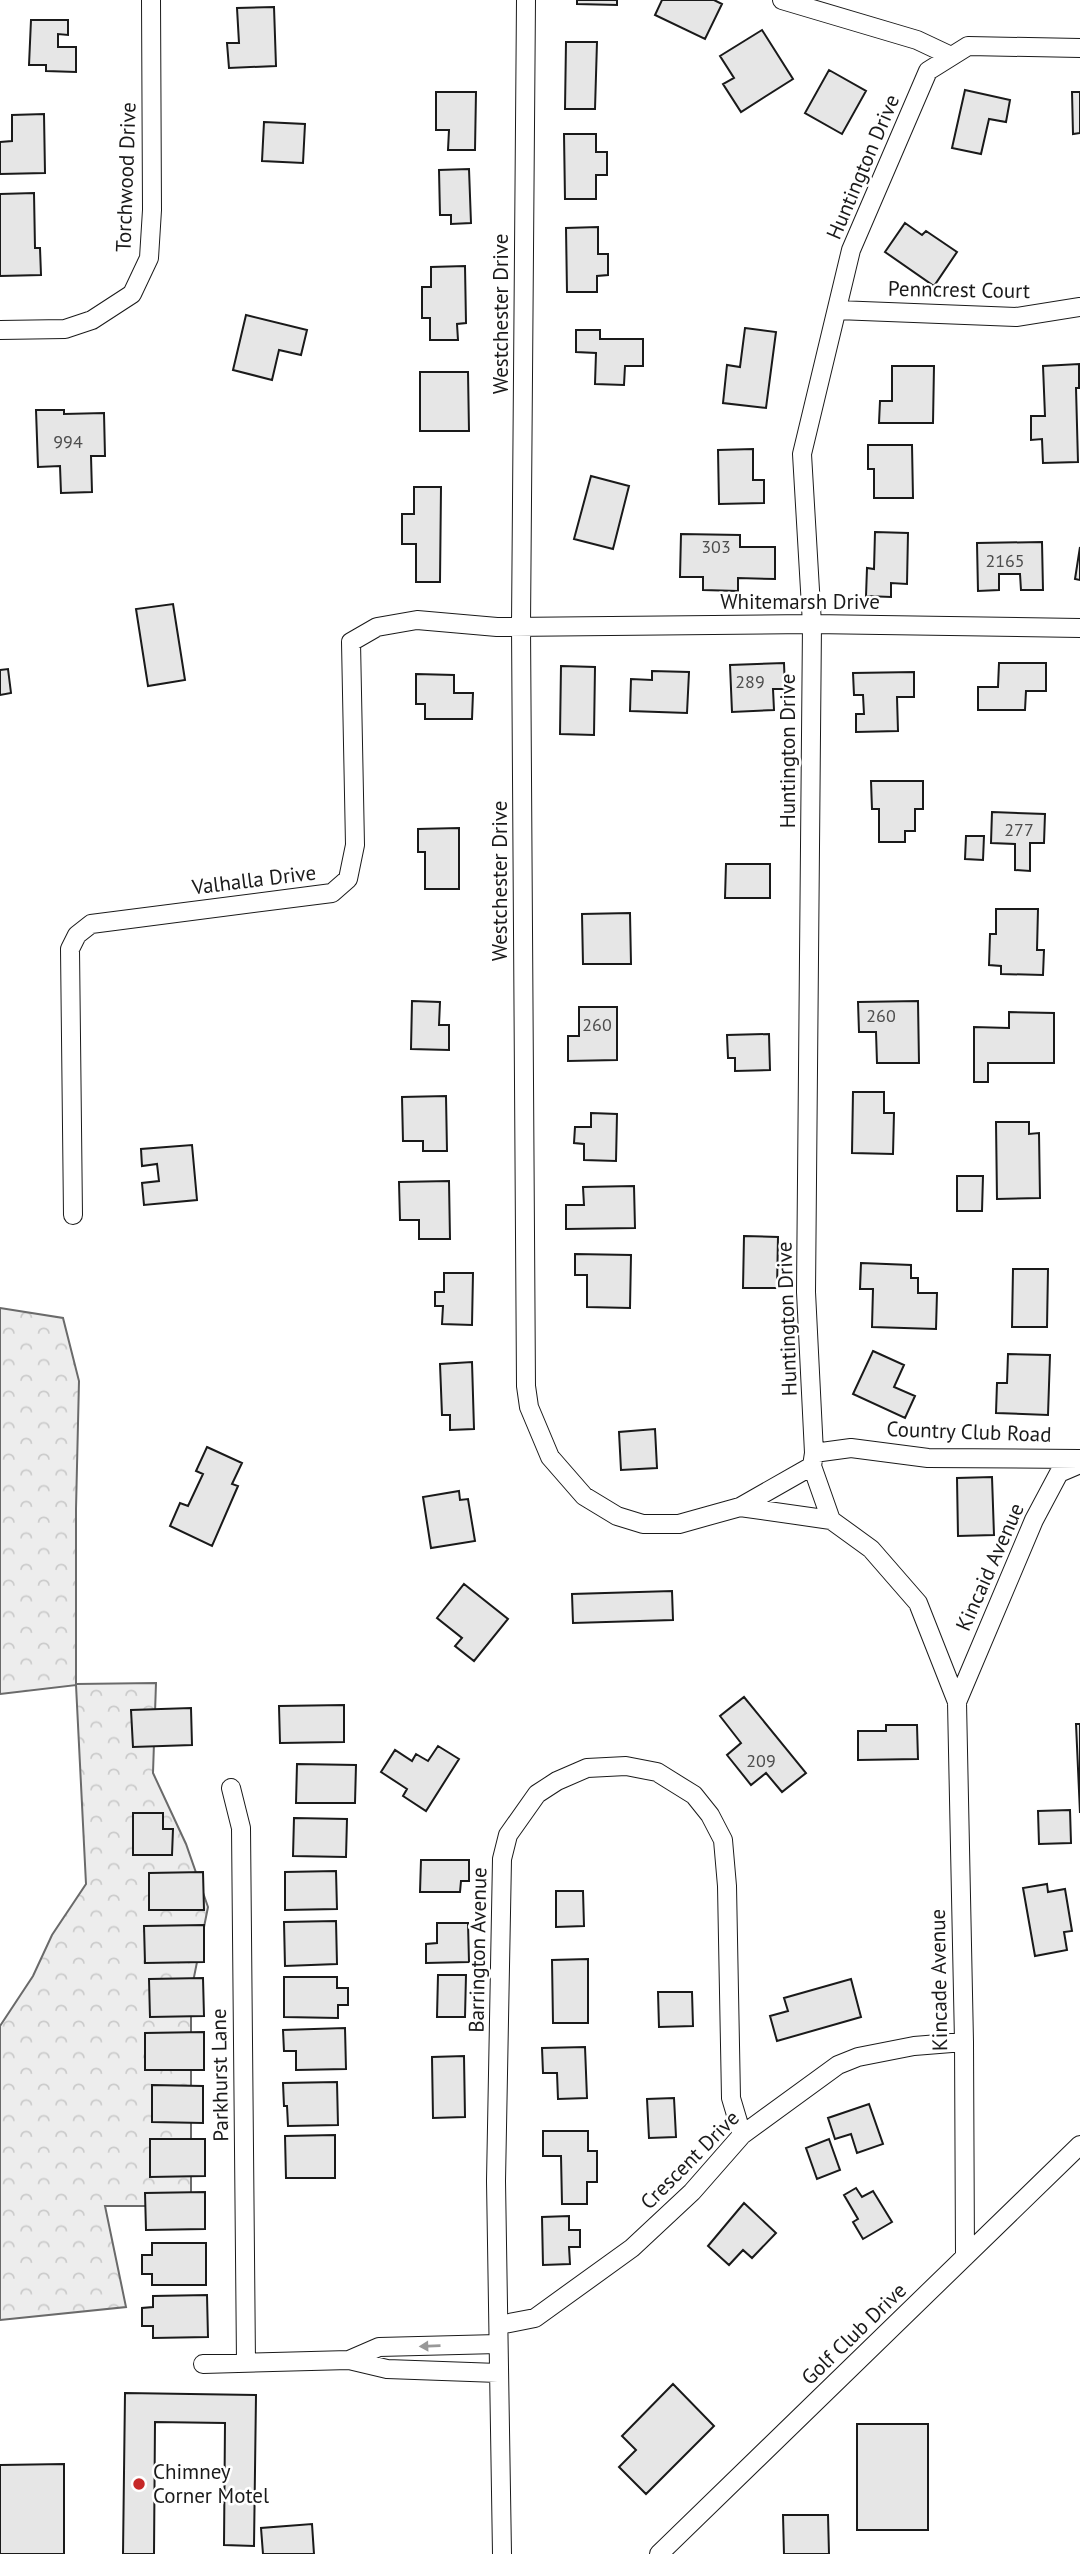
<svg xmlns="http://www.w3.org/2000/svg" width="1080" height="2554" viewBox="0 0 1080 2554" font-family="'PT Sans',sans-serif">
  <defs>
    <pattern id="forest-crowns" width="20" height="18" patternUnits="userSpaceOnUse" patternTransform="scale(1.75)"><rect width="20" height="18" fill="#ededed"/><path d="M2 6a3 3 0 1 1 6 0M12 15a3 3 0 1 1 6 0" fill="none" stroke="#cbcbcb"/></pattern>
  </defs>
  <rect width="100%" height="100%" fill="#fff"/>
  <path fill="url(#forest-crowns)" stroke="#6a6a6a" stroke-width="2" d="M0 1308 63 1318 79 1381 76 1509V1684L156 1683 153 1773 186 1844 208 1907 191 1992V2206H105L126 2307 0 2320V2026L33 1976 52 1935 86 1884 76 1685 0 1694Z"/>
  <path fill="#e6e6e6" stroke="#1a1a1a" stroke-width="2" d="M577 0H617V5L577 4Z
    M662 0H714L722 4 705 39 655 15Z
    M274 7 276 66 229 68 227 43H239L237 8Z
    M31 20H68V35L58 34V47H76V72L46 71V65H29Z
    M762 30 793 79 741 112 723 84 734 78 720 56Z
    M566 42H597L595 109H565Z
    M829 70 866 91 842 134 805 113Z
    M965 90 1010 100 1006 122 989 119 981 154 952 148Z
    M436 92H476L475 150H448L449 130H436Z
    M1072 92H1080V133L1073 134Z
    M44 114 45 173 0 174V142L12 141V115Z
    M264 122 305 124 303 163 262 161Z
    M564 134H596V152H607V175H596V199H565Z
    M469 169 471 223 451 224V215H440L439 170Z
    M34 193 35 248H40L41 275 0 276V194Z
    M905 223 922 235 926 231 957 252 934 286 885 252Z
    M598 227V254H608V275L597 276V292H567L566 228Z
    M465 266 466 323 457 324 458 340H430V318H422V287H431V267Z
    M246 315 307 330 301 355 279 350 272 380 233 370Z
    M745 328 776 332 766 408 723 403 727 365 740 367Z
    M576 330H600V339H643V366H625L624 385 595 384 596 353 576 352Z
    M1079 364V388H1076L1078 462 1043 463 1042 439 1031 440V416H1045L1043 366Z
    M892 366H934L933 423H879L880 401H892Z
    M420 372H468L469 431H420Z
    M36 410H64V414L104 413 105 456H91L92 492 61 493 60 466 38 467Z
    M868 445H912L913 498H874V469H868Z
    M753 449V480H764V503L719 504 718 450Z
    M591 476 629 486 613 549 574 539Z
    M414 487H441L440 582H416V544H402V514H414Z
    M875 532 908 533 907 584 891 583V597L866 596 867 568 874 569Z
    M681 534 740 535V547H775V579L738 578V591L703 590V577H680Z
    M1042 542 1043 590H1021L1020 574H999V590L978 591 977 543Z
    M1080 547V580L1075 579Z
    M173 604 185 680 148 686 136 609Z
    M784 663 785 689H773L774 710 732 712 730 665Z
    M999 663H1046V691H1026L1025 710H978V687H998Z
    M561 666 595 667 594 735 560 734Z
    M8 669 11 693 0 695V670Z
    M652 671 689 672 687 713 630 711 631 679 652 680Z
    M914 672V697H897L898 731 856 732V714H864L863 695H854L853 673Z
    M416 674 454 675V693H473L472 719H425V704H416Z
    M871 781H923V809H915V831H905V842H879V809H872Z
    M992 812 1045 814 1044 843H1030V871L1015 870V844L991 843Z
    M459 828V889H425V852H418V829Z
    M966 836H984L983 860 965 859Z
    M726 864H770V898H725Z
    M996 909H1038L1037 950H1044L1043 975 1001 974V966L989 965 990 934H996Z
    M630 913 631 964H583L582 914Z
    M412 1001 440 1002 439 1025H449V1050L411 1049Z
    M918 1001 919 1063H877L876 1032H859L858 1002Z
    M579 1007H617V1060L568 1061V1036H579Z
    M1009 1012 1054 1013V1063H988V1082H974V1027L1009 1028Z
    M769 1034 770 1070 735 1071V1058H728L727 1035Z
    M853 1092H884V1113H894L893 1154 852 1153Z
    M446 1096 447 1151H423V1141H403L402 1097Z
    M591 1113 617 1114 616 1161 584 1160V1144L574 1143 575 1127H591Z
    M996 1122H1029V1134L1039 1133 1040 1198 997 1199Z
    M192 1145 197 1200 144 1205 142 1183 159 1181 157 1164 142 1166 141 1149Z
    M957 1176H983L982 1211H957Z
    M449 1181 450 1239H419V1220H400L399 1182Z
    M634 1186 635 1228 566 1229V1205H584L583 1187Z
    M744 1236 778 1237 777 1288H743Z
    M575 1254 631 1255 630 1308 587 1307V1275H575Z
    M861 1263 911 1265V1278H918V1293H937L936 1329 872 1327 873 1289H860Z
    M1013 1269H1048L1047 1327H1012Z
    M444 1273H473L472 1325 442 1324 443 1306H435V1292H444Z
    M873 1351 904 1365 894 1387 915 1396 905 1418 853 1394Z
    M1008 1354 1050 1355 1048 1415 996 1413 997 1383H1007Z
    M472 1362 474 1429 450 1430V1415H442L440 1364Z
    M655 1429 657 1468 621 1470 619 1432Z
    M207 1447 242 1463 232 1484 238 1486 212 1546 170 1526 180 1503 188 1506 203 1474 196 1471Z
    M992 1477 994 1535 958 1536 957 1478Z
    M459 1491 460 1500 468 1499 475 1541 431 1548 423 1497Z
    M464 1584 508 1619 474 1661 455 1646 462 1638 437 1618Z
    M672 1591 673 1620 573 1623 572 1594Z
    M744 1697 806 1773 782 1792 766 1773 751 1785 727 1755 741 1743 720 1716Z
    M344 1705V1742L280 1743 279 1706Z
    M191 1708 192 1745 133 1747 131 1710Z
    M1076 1724H1080V1813Z
    M886 1725H917L918 1759 858 1760V1731H886Z
    M438 1746 459 1759 426 1811 403 1796 407 1789 381 1772 395 1750 412 1761 416 1754 428 1761Z
    M297 1764 356 1765 355 1803H296Z
    M1070 1810 1071 1843 1039 1844 1038 1811Z
    M133 1813H163V1829H173L172 1855H133Z
    M294 1818 347 1819 346 1857 293 1856Z
    M421 1860H469V1881H461L460 1892H420Z
    M336 1871 337 1909 285 1910V1872Z
    M203 1872 204 1910H149V1873Z
    M1047 1884 1048 1892 1065 1889 1072 1931 1064 1932 1067 1950 1035 1956 1023 1888Z
    M556 1891H583L584 1926 556 1927Z
    M336 1921 337 1964 285 1966 284 1922Z
    M437 1923H468L469 1962 426 1963V1944L437 1943Z
    M204 1925V1962L145 1963 144 1926Z
    M588 1959V2023H553L552 1960Z
    M438 1975H466L465 2017H437Z
    M284 1977H337V1988H348V2005H338V2018L284 2017Z
    M203 1978 204 2016 150 2017 149 1979Z
    M851 1979 861 2017 777 2041 770 2016 788 2011 784 1998Z
    M658 1992H692L693 2026 659 2027Z
    M345 2028 346 2069 296 2070V2051H284L283 2030Z
    M204 2032V2070H145V2033Z
    M585 2047 587 2098 558 2099 557 2073H543L542 2048Z
    M464 2056 465 2117 433 2118 432 2057Z
    M337 2082 338 2125 288 2126 287 2106H284L283 2083Z
    M152 2085 203 2086V2123L152 2122Z
    M674 2098 676 2137 649 2138 647 2099Z
    M869 2104 883 2144 857 2153 851 2134 835 2139 828 2118Z
    M543 2131H588V2151H597V2182H587V2204H562L561 2156H543Z
    M335 2135V2178H286L285 2136Z
    M150 2139H205V2176L150 2177Z
    M829 2139 840 2170 817 2179 806 2148Z
    M856 2188 862 2197 873 2191 892 2222 863 2239 853 2222 858 2219 844 2195Z
    M205 2192V2229L146 2230 145 2193Z
    M744 2203 776 2233 752 2258 743 2250 729 2265 708 2246Z
    M569 2216V2230H580V2247H569L570 2264 543 2265 542 2217Z
    M152 2243H206V2285H152V2274H142V2255H152Z
    M207 2295 208 2337 153 2338V2326H142V2308L153 2307V2296Z
    M673 2384 714 2426 646 2494 619 2467 636 2450 622 2436Z
    M125 2393 256 2395 254 2546 224 2545 225 2423 155 2422 154 2554H123Z
    M857 2424H928V2530H857Z
    M64 2464V2554H0V2465Z
    M783 2515H828L829 2554H784Z
    M312 2524 314 2554H263L261 2528Z"/>
  <g fill="none" stroke-linecap="round" stroke-linejoin="round">
    <g stroke="#1a1a1a" stroke-width="20">
      <path id="street" d="M526 0 521 626 526 1386 529 1407 550 1457 584 1496 617 1516 643 1524H679L740 1507 812 1466
        M782 0 917 40 951 56
        M837 310 1016 317 1080 307
        M0 330 65 329 92 320 132 294 149 258 152 210 151 0
        M73 1215 70 949 77 935 91 924 332 893 348 879 355 845 351 642 377 627 417 620 497 627 812 624 1080 628
        M814 1453 851 1448 928 1458 1080 1459
        M740 1507 831 1520
        M957 1702 1034 1520 1059 1473 1080 1464
        M231 1788 241 1828 246 2363
        M965 2257 964 2042 957 1702 918 1603 871 1549 831 1520 812 1466 814 1453 806 1292 812 624 802 454 851 250 928 71 968 46 1080 48
        M499 2325 535 2318 632 2248 692 2192 742 2135 838 2065 858 2057 914 2046 964 2042
        M349 2360 379 2347 498 2344
        M203 2364 349 2360 387 2369 498 2373
        M502 2554 496 2181 502 1859 508 1835 537 1794 557 1781 587 1768 626 1766 657 1772 694 1795 710 1815 723 1840 727 1886 731 2098 742 2135
        M659 2554 1080 2145"/>
    </g>
    <use href="#street" stroke="#fff" stroke-width="18"/>
  </g>
  <defs><path id="oneway-solid" d="M-6-.8H1V-3.2L6.5 0L1 3.2V.8H-6Z" transform="scale(1.75)"/></defs>
  <use fill="#989898" href="#oneway-solid" transform="translate(430 2346) rotate(178)"/>
  <circle fill="#c62828" stroke="#fff" stroke-width="2.5" cx="139" cy="2484" r="7"/>
  <g text-anchor="middle" stroke-width="5" stroke-linejoin="round" paint-order="stroke">
    <g font-size="18" fill="#4d4d4d">
      <text x="68" y="448">994</text>
      <text x="716" y="553">303</text>
      <text x="1005" y="567">2165</text>
      <text x="750" y="688">289</text>
      <text x="1019" y="836">277</text>
      <text x="881" y="1022">260</text>
      <text x="597" y="1031">260</text>
      <text x="761" y="1767">209</text>
    </g>
    <g font-size="21" fill="#1a1a1a" stroke="#fff">
      <text transform="translate(863 167) rotate(-67)" y="7">Huntington Drive</text>
      <text transform="translate(126 177) rotate(-88)" y="7">Torchwood Drive</text>
      <text transform="translate(959 290) rotate(1)" y="7">Penncrest Court</text>
      <text transform="translate(501 314) rotate(-90)" y="7">Westchester Drive</text>
      <text x="800" y="609">Whitemarsh Drive</text>
      <text transform="translate(788 751) rotate(-90)" y="7">Huntington Drive</text>
      <text transform="translate(254 880) rotate(-7)" y="7">Valhalla Drive</text>
      <text transform="translate(500 881) rotate(-90)" y="7">Westchester Drive</text>
      <text transform="translate(787 1319) rotate(-92)" y="7">Huntington Drive</text>
      <text transform="translate(969 1432) rotate(2)" y="7">Country Club Road</text>
      <text transform="translate(990 1567) rotate(-66)" y="7">Kincaid Avenue</text>
      <text transform="translate(478 1950) rotate(-89)" y="7">Barrington Avenue</text>
      <text transform="translate(939 1980) rotate(-91)" y="7">Kincade Avenue</text>
      <text transform="translate(220 2075) rotate(-91)" y="7">Parkhurst Lane</text>
      <text transform="translate(690 2160) rotate(-45)" y="7">Crescent Drive</text>
      <text transform="translate(854 2334) rotate(-44)" y="7">Golf Club Drive</text>
    </g>
    <g font-size="21" fill="#1a1a1a" stroke="#fff" text-anchor="start">
      <text x="153" y="2479">Chimney<tspan x="153" dy="24">Corner Motel</tspan></text>
    </g>
  </g>
</svg>
